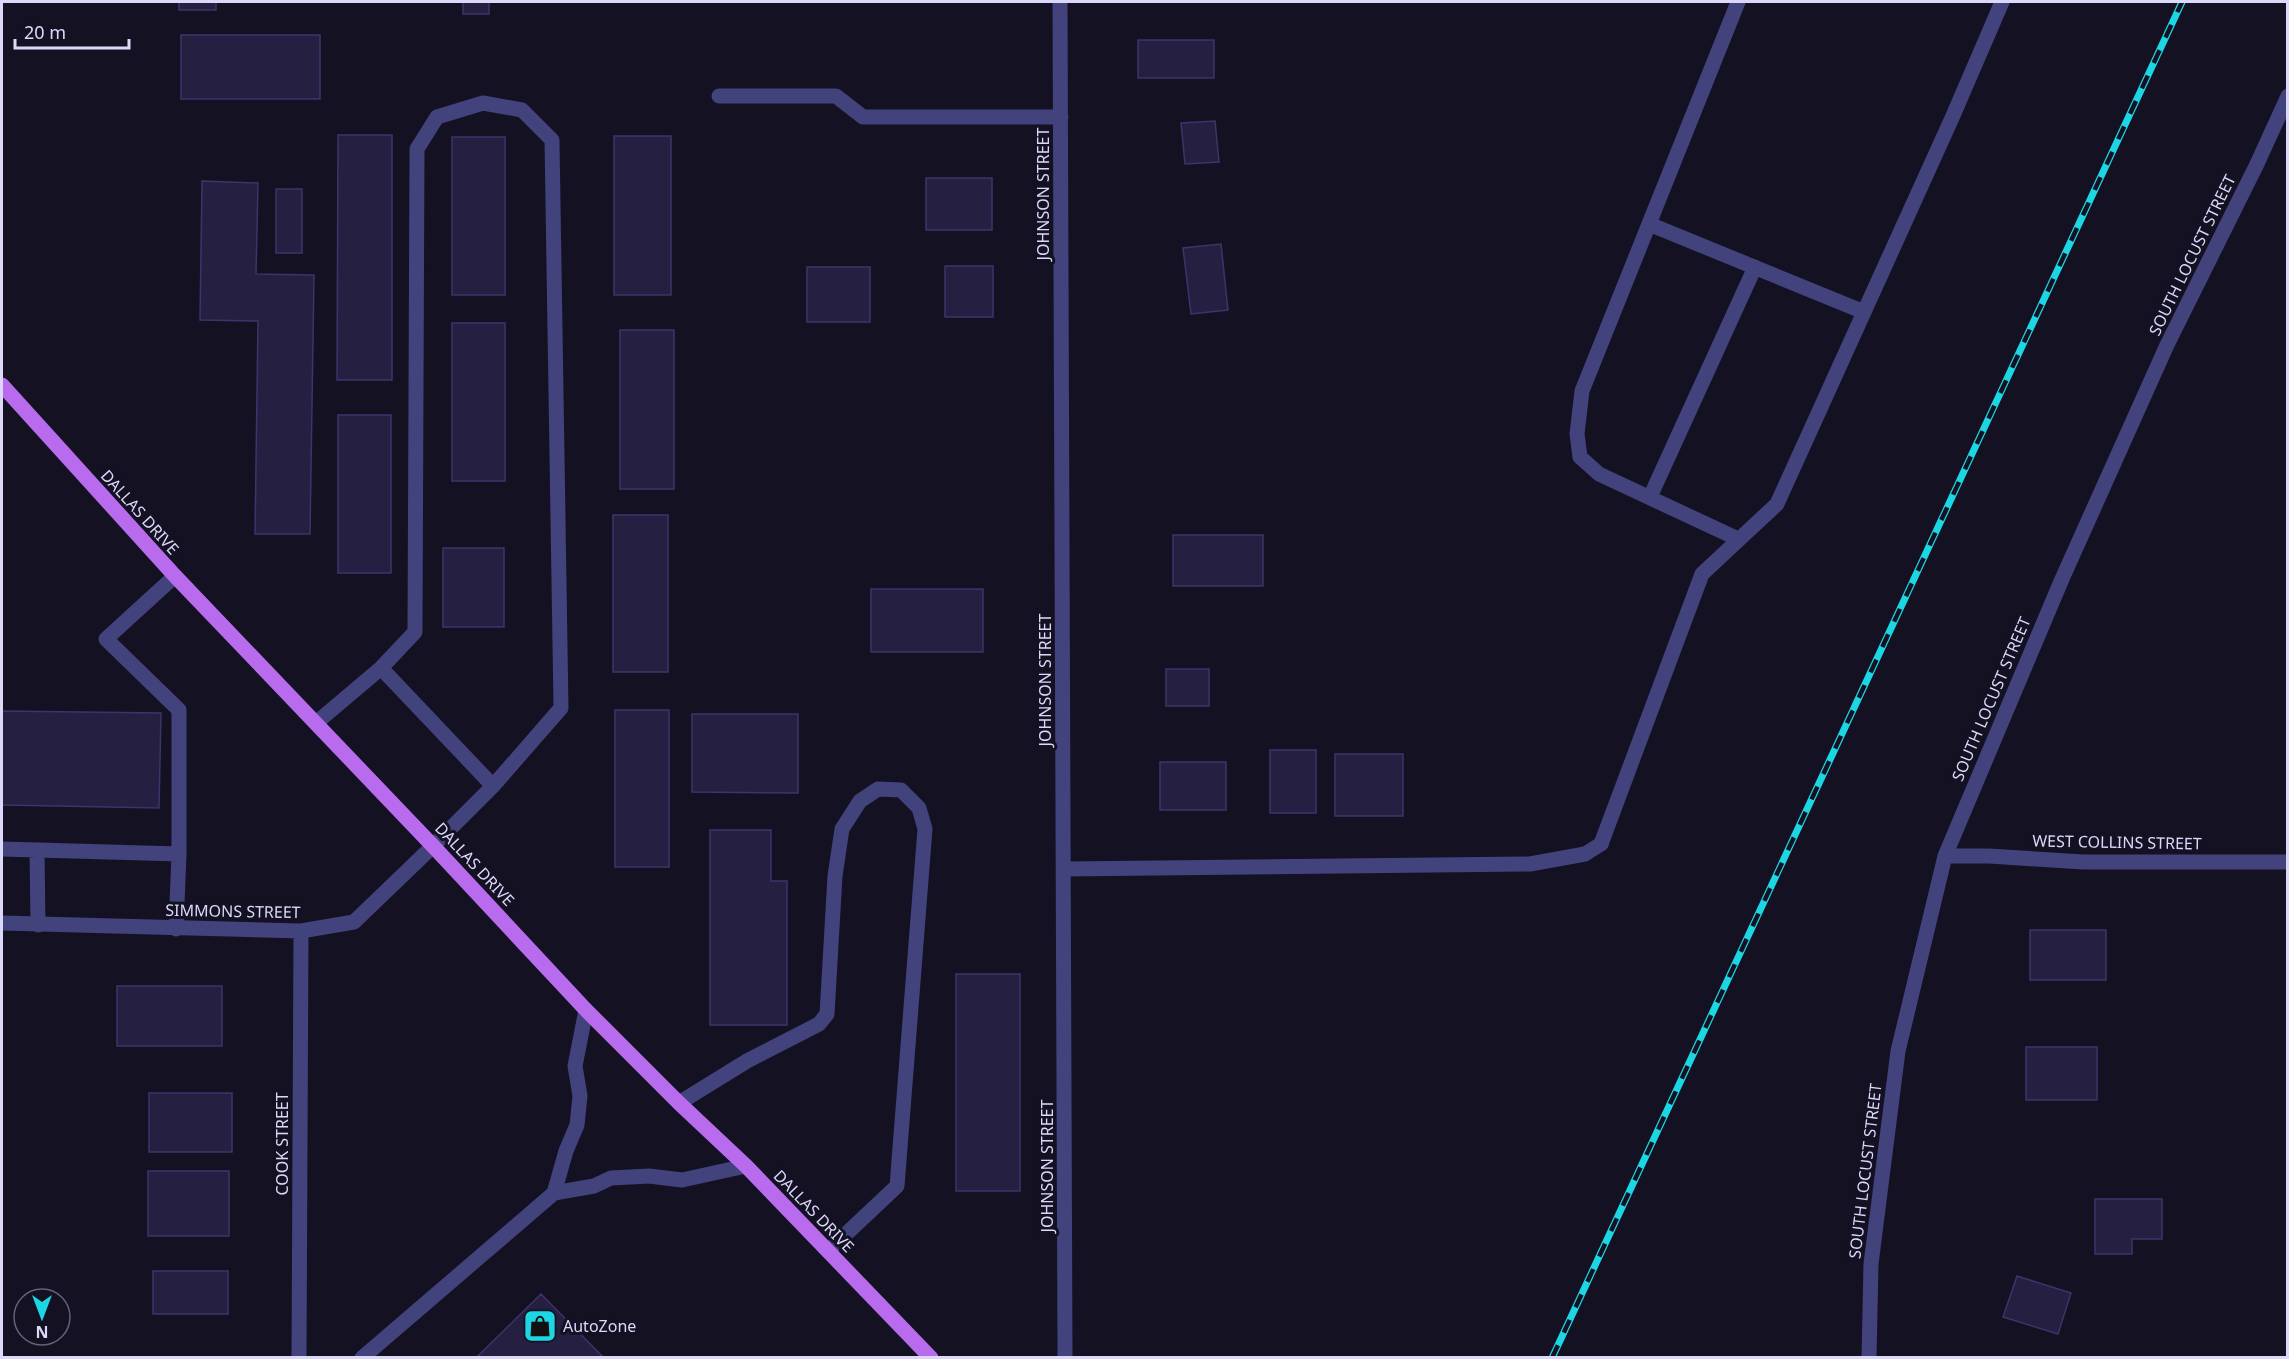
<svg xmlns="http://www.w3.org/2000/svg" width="2289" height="1359" viewBox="0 0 2289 1359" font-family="'Noto Sans',sans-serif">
  <rect width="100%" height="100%" fill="#141123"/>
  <path fill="#252042" stroke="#3d346b" stroke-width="1.5" d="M179 2H216V10H179Z
    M463 2H489V14H463Z
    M181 35H320V99H181Z
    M1138 40H1214V78H1138Z
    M1215 121 1219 162 1185 164 1181 123Z
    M338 135H392V380H337Z
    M614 136H671V295H614Z
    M452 137H505V295H452Z
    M926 178H992V230H926Z
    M202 181 258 183 256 274 314 275 310 534H255L258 321 200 320Z
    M276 189H302V253H276Z
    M1221 244 1228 310 1191 314 1183 248Z
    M945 266H993V317H945Z
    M807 267H870V322H807Z
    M452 323H505V481H452Z
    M620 330H674V489H620Z
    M338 415H391V573H338Z
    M613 515H668V672H613Z
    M1173 535H1263V586H1173Z
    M443 548H504V627H443Z
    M871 589H983V652H871Z
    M1166 669H1209V706H1166Z
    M615 710H669V867H615Z
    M2 711 161 713 159 808 2 805Z
    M692 714H798V793L692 792Z
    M1270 750H1316V813H1270Z
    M1335 754H1403V816H1335Z
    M1160 762H1226V810H1160Z
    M710 830H771V881H787V1025H710Z
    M2030 930H2106V980H2030Z
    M956 974H1020V1191H956Z
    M117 986H222V1046H117Z
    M2026 1047H2097V1100H2026Z
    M149 1093H232V1152H149Z
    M148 1171H229V1236H148Z
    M2095 1199H2162V1239H2132V1254H2095Z
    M153 1271H228V1314H153Z
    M2017 1276 2071 1293 2058 1334 2003 1317Z
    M541 1294 604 1358H476Z"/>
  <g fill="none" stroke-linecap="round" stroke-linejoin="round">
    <path stroke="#42427c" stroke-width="15" d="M1738 2 1582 391 1577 434 1580 457 1599 474 1738 539
      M719 96H836L863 117H1061
      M1649 224 1864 312
      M1650 497 1755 267
      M175 576 106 639 179 710V854L176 929
      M381 668 493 786
      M316 723 381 668 415 632 417 149 437 117 483 103 522 110 552 140 561 708 493 786 433 846
      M1601 844 1702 574 1777 504 1952 118 2002 2
      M2 849 179 854
      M37 850 38 925
      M679 1103 747 1061 819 1024 827 1014 835 876 842 829 860 801 878 789 901 790 919 808 925 829 897 1186 828 1251
      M554 1193 566 1151 577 1125 580 1096 575 1066 586 1010
      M362 1358 554 1193 594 1186 611 1178 649 1176 682 1180 746 1166"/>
    <path stroke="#42427c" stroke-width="15" d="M1060 2 1065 1358
      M1945 856H1989L2083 862H2288
      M1064 869 1530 864 1585 854 1601 844
      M2 923 301 931 354 922 433 846
      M299 1358 301 931
      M1869 1358 1871 1264 1898 1051 1945 856 2062 579 2167 345 2257 164 2288 96"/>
    <path stroke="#b86ced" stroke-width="15" d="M2 385 175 576 433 846 586 1010 679 1103 746 1166 931 1358"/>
    <g stroke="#1cd7e3" stroke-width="7">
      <path id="rail" d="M1552 1358 2182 2"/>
    </g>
    <use href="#rail" stroke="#141123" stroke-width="4.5" stroke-dasharray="14" stroke-linecap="butt"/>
  </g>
  <defs>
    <g id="shop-square" transform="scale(1.725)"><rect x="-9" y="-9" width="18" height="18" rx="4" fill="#1cd7e3" stroke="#141123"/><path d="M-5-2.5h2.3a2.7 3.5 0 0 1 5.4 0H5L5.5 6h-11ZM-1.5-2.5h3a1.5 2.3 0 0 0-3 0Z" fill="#111"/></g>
  </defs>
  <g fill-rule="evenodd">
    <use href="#shop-square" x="540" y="1326"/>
  </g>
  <g text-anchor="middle" stroke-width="6" stroke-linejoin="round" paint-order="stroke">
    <g font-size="16" fill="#dbd8fa" stroke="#141123">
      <text transform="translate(1043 194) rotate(-90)" y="6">JOHNSON STREET</text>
      <text transform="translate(2192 255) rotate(-64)" y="6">SOUTH LOCUST STREET</text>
      <text transform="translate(140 512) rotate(48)" y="6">DALLAS DRIVE</text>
      <text transform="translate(1045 680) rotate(-90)" y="6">JOHNSON STREET</text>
      <text transform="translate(1991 699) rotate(-67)" y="6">SOUTH LOCUST STREET</text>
      <text transform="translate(2117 842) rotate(1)" y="6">WEST COLLINS STREET</text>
      <text transform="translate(475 864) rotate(47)" y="6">DALLAS DRIVE</text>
      <text transform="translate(233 911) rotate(1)" y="6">SIMMONS STREET</text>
      <text transform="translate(282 1144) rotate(-90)" y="6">COOK STREET</text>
      <text transform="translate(1047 1166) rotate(-90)" y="6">JOHNSON STREET</text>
      <text transform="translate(1865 1171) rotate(-83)" y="6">SOUTH LOCUST STREET</text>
      <text transform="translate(814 1211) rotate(46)" y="6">DALLAS DRIVE</text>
    </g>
    <g font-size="16" fill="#dbd8fa" stroke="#141123" text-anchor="start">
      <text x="563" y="1332">AutoZone</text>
    </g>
  </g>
  <rect width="2289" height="1359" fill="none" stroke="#dbd8fa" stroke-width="6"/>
  <g transform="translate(42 1317) rotate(180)"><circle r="28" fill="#141123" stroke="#646179" stroke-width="1.5"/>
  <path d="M0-4.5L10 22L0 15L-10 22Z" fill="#1cd7e3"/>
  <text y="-9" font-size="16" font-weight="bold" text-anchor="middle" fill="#dbd8fa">N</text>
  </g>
  <path d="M15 39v9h114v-9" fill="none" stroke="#dbd8fa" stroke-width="3"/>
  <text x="24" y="39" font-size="18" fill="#dbd8fa" stroke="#141123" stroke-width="4.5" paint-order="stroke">20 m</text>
</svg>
